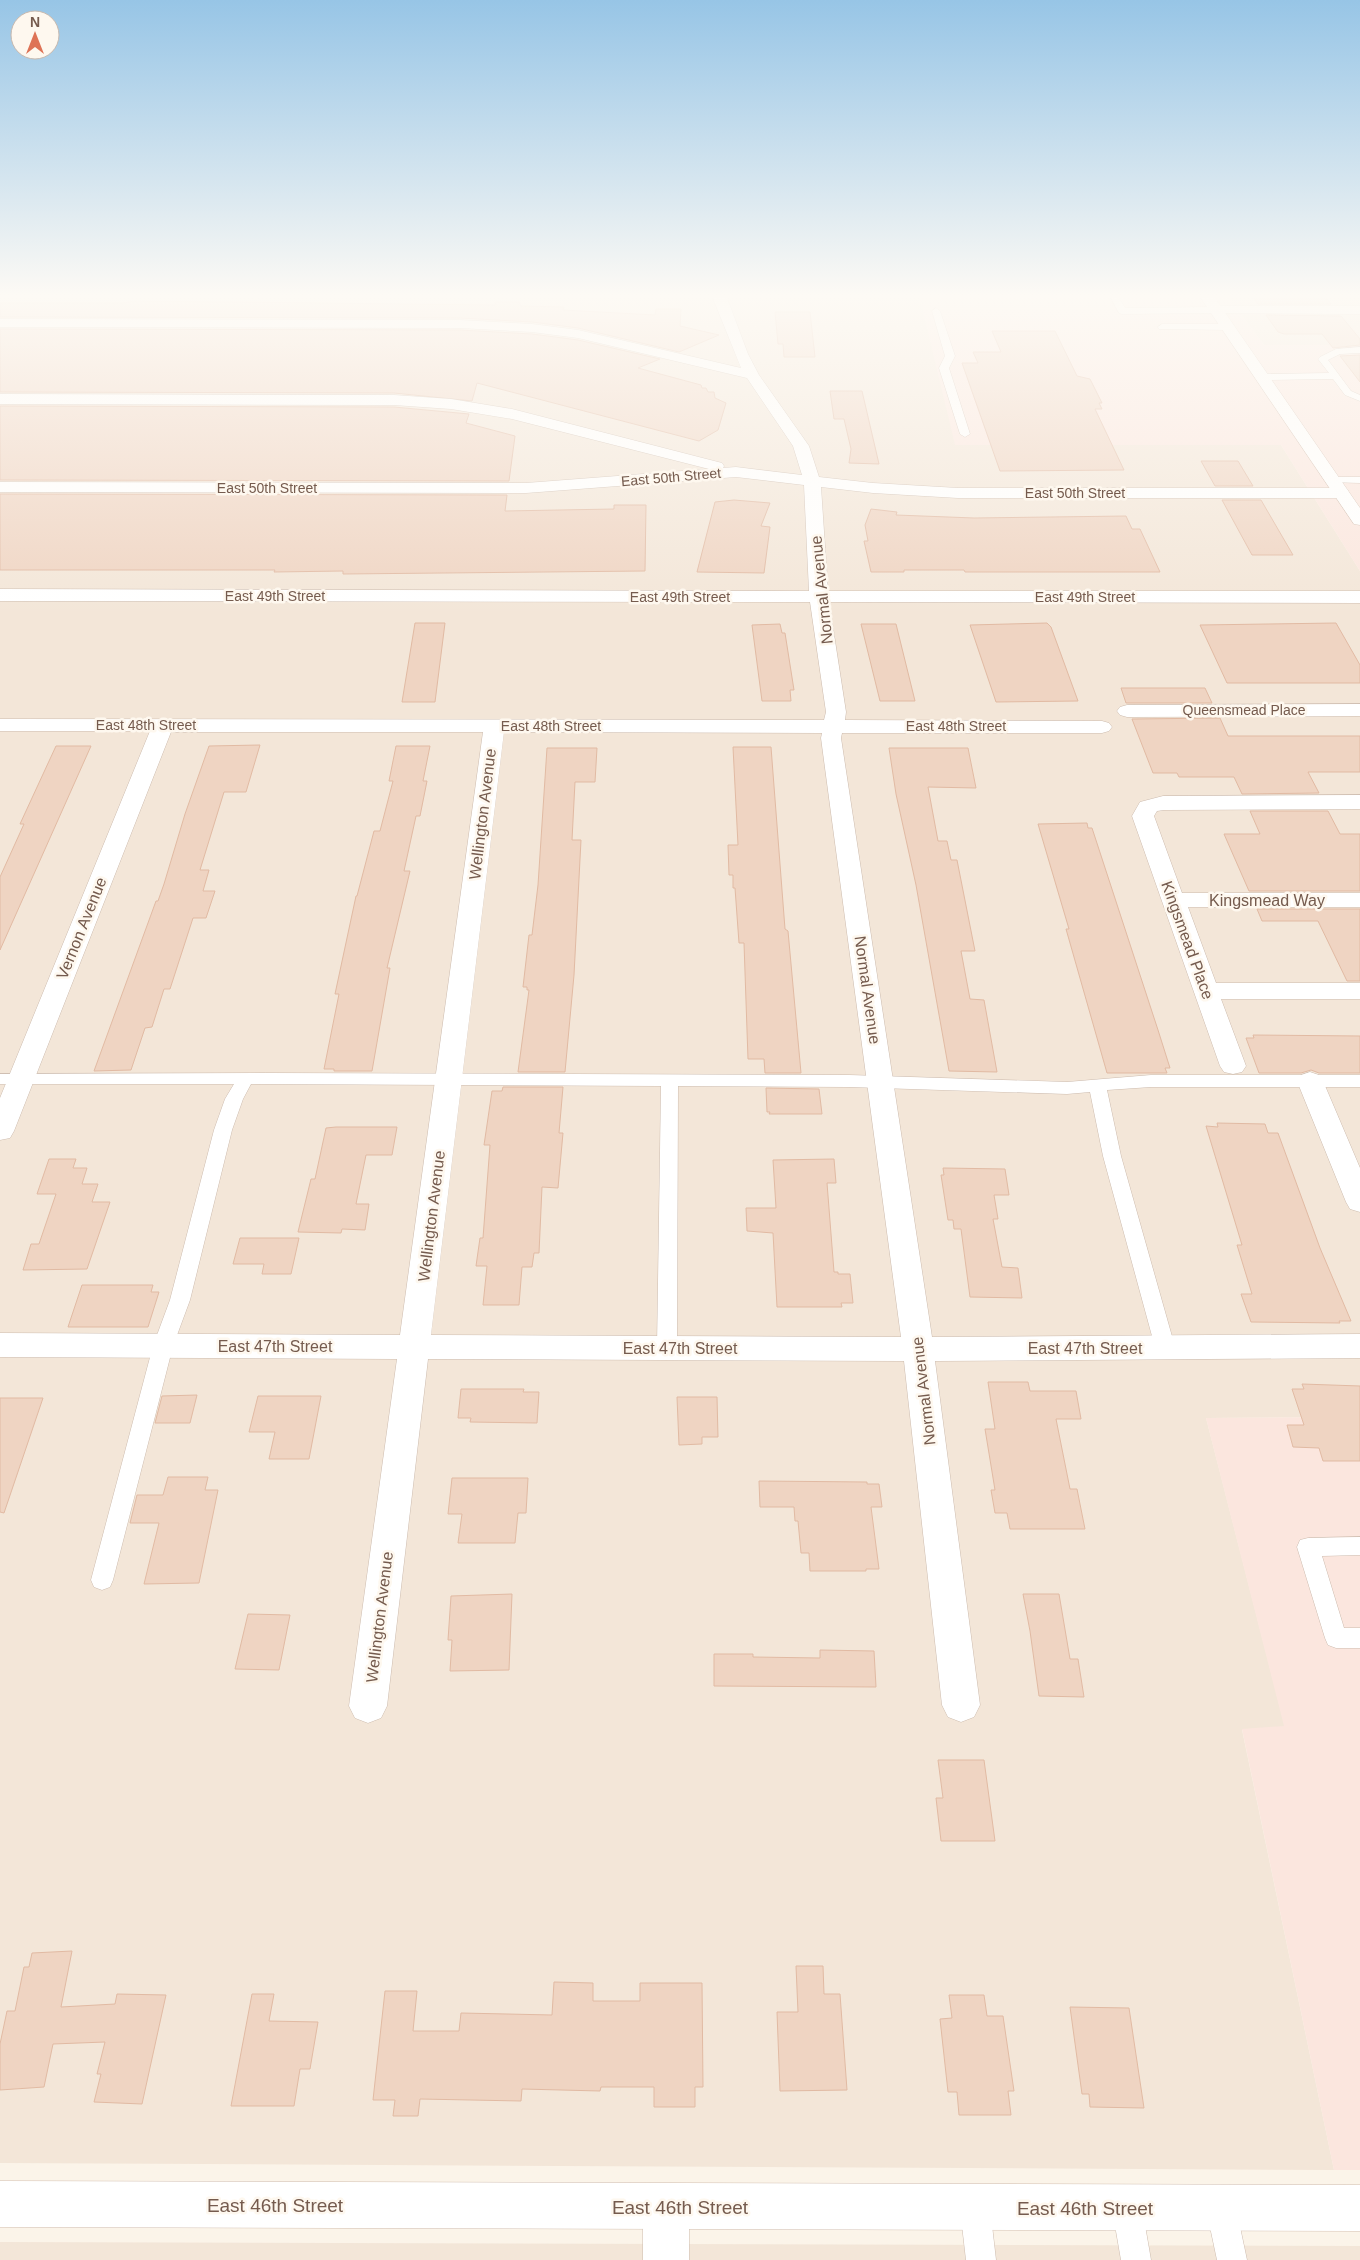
<svg xmlns="http://www.w3.org/2000/svg" width="1360" height="2260" viewBox="0 0 1360 2260" font-family="Helvetica,sans-serif">
  <rect width="100%" height="100%" fill="#fbf4e9"/>
  <path fill="#f3e6d8" d="M0 298H920L956 445H1281L1360 571V1417L1206 1418 1285 1727 1242 1730 1334 2170 0 2163Z
    M1229 298H1360V345H1264Z
    M0 2242 1360 2246V2260H0Z"/>
  <path fill="#fbe6de" d="M920 298 1230 300 1264 345H1360V571L1281 445H955Z
    M1360 1417V2170H1334L1242 1729 1284 1726 1206 1418Z"/>
  <path fill="#efd4c2" stroke="#e1baa3" d="M1254 298H1326L1331 304H1258Z
    M134 301 495 305V302H519L521 306 564 307 563 310 655 315 656 309H681L680 326 719 335 679 352 578 328 532 322 460 318 0 317V303H124Z
    M775 312H810L815 357H784L783 344H778Z
    M1266 315 1341 316 1360 339V345L1333 348 1322 334H1284L1278 332Z
    M0 329 460 330 532 334 578 340 660 359 638 368 701 385 702 388H706L708 392H714L715 398 726 403 718 430 699 441 477 383 472 401 394 393 0 392Z
    M992 331H1055L1077 376 1090 379 1102 403H1099L1102 409H1095L1124 470 1000 471 962 363H978L973 352H1001Z
    M1360 355V382L1340 356Z
    M830 391H862L879 464 849 463 851 449 844 419H834Z
    M0 406 394 407 469 414 466 423 515 436 509 481 0 480Z
    M1201 461H1238L1253 486H1215Z
    M0 494 507 495 505 511 614 509V505H646L645 571 343 574V571L274 572 275 570H0Z
    M734 500 770 503 761 526 770 527 764 573 697 572 715 502Z
    M1222 500H1261L1293 555H1252Z
    M871 509 897 512 896 515 974 518 1126 516 1132 529H1140L1160 572H965L964 570H904V572H871L864 541H868L865 525Z
    M415 623H445L435 702H402Z
    M1047 623 1051 627 1078 701 996 702 970 625Z
    M1336 623 1360 665V683H1227L1200 625Z
    M780 624 782 633H785L794 690H790L791 701H762L752 625Z
    M861 624H896L915 701H880Z
    M1121 688H1205L1212 703H1126Z
    M1220 718 1228 736H1360V772H1308L1319 793 1242 794 1234 777H1179L1177 773H1153L1132 719Z
    M260 745 246 792H224L200 870H209L203 891H215L206 918H193L170 989H164L152 1027 145 1028 131 1070 94 1071 156 901H158L164 884 185 814 209 746Z
    M56 746H91L0 950V877L24 824H20Z
    M396 746H430L423 781H427L420 816H416L404 871H410L387 968H390L372 1071H334V1069H324L339 994H335L356 896H357L374 831H380L393 781H389Z
    M733 747H771L785 929 788 931 801 1073H765L764 1059H748L744 943H739L735 888H733V875H729L728 845H738Z
    M547 748H597L595 782H575L572 840H581L574 975 565 1072H518L529 990H527V987H523L529 935H532L538 885Z
    M889 748H968L976 788 928 787 938 841H947L951 860H957L975 951H961L970 999 984 1000 997 1072 949 1071 916 885 896 794Z
    M1250 811H1328L1340 834H1360V891H1249L1224 834H1260Z
    M1087 823 1088 828H1092L1158 1030 1170 1068H1165L1167 1073H1107L1066 929H1069L1038 824Z
    M1257 909H1360V981H1347L1318 921H1262Z
    M1253 1035 1360 1036V1073H1319L1311 1070 1301 1073H1259L1246 1038H1254Z
    M503 1087H563L559 1133H563L558 1188 542 1187 539 1253H534L532 1267H522L519 1305H483L487 1266H476L480 1238H483L490 1145H484L492 1091H502Z
    M766 1088 819 1089 822 1114H769L770 1112H767Z
    M1217 1123 1265 1124 1268 1133H1278L1320 1248 1351 1321H1339L1340 1323 1251 1322 1241 1294H1252L1237 1245H1242L1206 1126 1218 1127Z
    M336 1127H397L392 1155H366L356 1204H369L365 1230 342 1229 341 1233 298 1232 311 1179H315L326 1128Z
    M49 1159H76L73 1168H87L82 1184H98L92 1202H110L87 1269 23 1270 31 1244H39L56 1194H37Z
    M834 1159 836 1183H827L834 1272H838V1274H850L853 1303H841L842 1307H777L773 1233 747 1231 746 1208H776L773 1160Z
    M943 1168 1005 1169 1009 1195H994L998 1219H993L1002 1267 1018 1268 1022 1298 970 1297 961 1229H954L953 1220H948L941 1175H944Z
    M240 1238H299L291 1274H262L264 1264H233Z
    M82 1285H153L151 1292H159L148 1327H68Z
    M988 1382H1028L1030 1391H1076L1081 1419H1056L1070 1489H1077L1085 1529H1010L1007 1513H995L991 1490H995L985 1429H995Z
    M1302 1384 1360 1386V1461H1323L1319 1448 1293 1447 1287 1425H1304L1292 1389H1304Z
    M461 1389H524L523 1392H539L537 1423 470 1422 471 1418H458Z
    M197 1395 190 1423H155L162 1396Z
    M258 1396H321L309 1459H269L275 1432H249Z
    M677 1397H717L718 1437H702V1444L679 1445Z
    M0 1398H43L4 1513 0 1512Z
    M168 1477H208L205 1490H218L199 1583 144 1584 159 1523H130L137 1495H163Z
    M452 1478H528L526 1513H518L515 1543H458L462 1514H448Z
    M759 1481 867 1482V1484H879L882 1507H871L879 1569H866V1571H810L809 1553H801L798 1521H795L794 1507H760Z
    M512 1594 509 1670 450 1671 452 1640H448L451 1596Z
    M1023 1594H1059L1070 1659H1078L1084 1697 1039 1696 1030 1631Z
    M248 1614 290 1615 279 1670 235 1669Z
    M820 1650 874 1651 876 1687 714 1686V1654H753V1657L820 1658Z
    M938 1760H984L995 1841H941L936 1798H943Z
    M72 1951 61 2007 115 2004 117 1994 166 1995 142 2104 94 2102 101 2074H97L105 2042 53 2044 44 2087 0 2090V2044L7 2011H15L24 1967H29L32 1953Z
    M796 1966H823L824 1994H840L847 2090 780 2091 777 2012H798Z
    M554 1982 593 1983V2001H640V1983H702L703 2087H695V2107H654V2087H601L600 2091 522 2089 521 2101 420 2099 418 2116H393L395 2100H373L385 1991H417L413 2031H459L461 2013 552 2015Z
    M252 1994H274L269 2021 318 2022 310 2069H300L294 2106H231Z
    M949 1995H984L987 2016H1003L1014 2091H1008L1011 2115H959L957 2092H948L940 2019 952 2018Z
    M1070 2007 1129 2008 1144 2108 1090 2107 1089 2094H1082Z"/>
  <g fill="none" stroke-linecap="round" stroke-linejoin="round">
    <g stroke="#cdbcaf" stroke-width="1">
      <path id="lane" d="M1111 298H1119L1125 308 1217 307 1221 310 1217 313 1122 314 1119 313Z
        M936 308 940 311 955 356 949 368 970 434 965 437 960 434 939 368 945 356 932 311Z
        M1162 324H1229L1233 327 1229 330 1159 329 1158 327Z
        M1360 347V353L1340 354 1328 360 1351 391 1360 395V401L1345 395 1333 379 1262 380 1257 377 1262 374 1329 373 1318 359 1320 357 1336 349Z
        M1333 477H1360V483L1329 482 1328 480Z
        M266 1073 849 1075 1067 1082 1151 1075H1360V1087H1151L1107 1090 1121 1156 1175 1347 1172 1352 1165 1355 1158 1352 1155 1347 1103 1156 1090 1092 1067 1094 849 1087 678 1086 677 1348 674 1353 667 1356 660 1353 657 1348 661 1086 251 1084 243 1099 232 1130 190 1300 173 1346 113 1580 110 1587 102 1590 94 1587 91 1580 153 1346 170 1300 214 1130 225 1099 234 1084H0V1074Z
        M1360 1537V1555L1322 1556 1344 1628H1360V1648H1336L1328 1645 1325 1638 1297 1547 1300 1540 1308 1538Z
        M975 2193 985 2198 990 2208 996 2260H966L960 2208 965 2198Z
        M1127 2193 1137 2198 1142 2208 1151 2260H1121L1112 2208 1117 2198Z
        M1221 2193 1231 2198 1236 2208 1247 2260H1217L1206 2208 1211 2198Z"/>
    </g>
    <g stroke="#cdbcaf" stroke-width="1">
      <path id="street" d="M713 298H727L748 354 759 375 809 446 819 477 873 483 958 488H1341L1347 489 1349 493 1347 497 1341 498H958L873 493 821 487 828 591H1360V603L829 602 846 712 845 720 1102 721 1109 723 1112 727 1109 731 1102 733H842L841 738 932 1337 1360 1334V1358L935 1361 980 1705 974 1717 961 1722 948 1717 942 1705 904 1361 428 1359 387 1706 381 1718 368 1723 355 1718 349 1706 397 1359 0 1357V1333L400 1335 483 732H171L14 1131 10 1138 0 1140V1098L150 731H0V719L824 720 826 712 810 602 0 601V589L809 591 804 485 736 477 526 493 0 492V482L526 483 709 469 512 419 451 409 394 405 0 404V394L394 395 451 399 512 409 722 463 724 466 723 468 736 467 802 475 793 446 747 378 578 338 532 332 460 328 0 327V319L460 320 532 324 578 330 741 368ZM504 732 822 733 821 738 901 1337 431 1335Z
        M1217 306H1360V314L1212 313 1210 310Z
        M1360 704V716L1127 717 1120 715 1117 711 1120 707 1127 705Z
        M1360 795V809L1164 810 1157 811 1154 816 1182 893H1360V907H1188L1216 983H1360V999H1221L1246 1066 1242 1072 1233 1074 1224 1072 1220 1066 1132 816 1140 802 1163 796Z
        M1310 1072 1319 1075 1323 1081 1360 1168V1212L1350 1209 1346 1202 1297 1081 1301 1075Z
        M666 2184 682 2191 689 2207V2260H643V2207L650 2191Z"/>
    </g>
    <g stroke="#d2beb0" stroke-width="1">
      <path id="secondary" d="M1201 298H1215L1360 508V525L1354 524Z
        M0 2181 1360 2185V2231L0 2227Z"/>
    </g>
    <use href="#lane" fill="#fff" fill-rule="evenodd"/>
    <use href="#street" fill="#fff" fill-rule="evenodd"/>
    <use href="#secondary" fill="#fff" fill-rule="evenodd"/>
  </g>
  <linearGradient id="sky" x2="0" y2="1"><stop stop-color="#97c5e6"/><stop offset="0.48" stop-color="#fdfaf5"/><stop offset="1" stop-color="#fdfaf5" stop-opacity="0"/></linearGradient>
  <rect width="1360" height="615" fill="url(#sky)"/>
  <g text-anchor="middle" stroke-width="5" stroke-linejoin="round" paint-order="stroke">
    <g font-size="14" fill="#755b4e" stroke="#fef8ef">
      <text transform="translate(671 477) rotate(-5)" y="5">East 50th Street</text>
      <text x="267" y="493">East 50th Street</text>
      <text x="1075" y="498">East 50th Street</text>
      <text x="275" y="601">East 49th Street</text>
      <text x="680" y="602">East 49th Street</text>
      <text x="1085" y="602">East 49th Street</text>
      <text x="1244" y="715">Queensmead Place</text>
      <text x="146" y="730">East 48th Street</text>
      <text x="551" y="731">East 48th Street</text>
      <text x="956" y="731">East 48th Street</text>
    </g>
    <g font-size="16" fill="#755b4e" stroke="#fef8ef">
      <text transform="translate(821 590) rotate(-96)" y="6">Normal Avenue</text>
      <text transform="translate(482 814) rotate(-83)" y="6">Wellington Avenue</text>
      <text x="1267" y="906">Kingsmead Way</text>
      <text transform="translate(81 928) rotate(-68)" y="6">Vernon Avenue</text>
      <text transform="translate(1188 940) rotate(70)" y="6">Kingsmead Place</text>
      <text transform="translate(868 990) rotate(82)" y="6">Normal Avenue</text>
      <text transform="translate(431 1216) rotate(-83)" y="6">Wellington Avenue</text>
      <text x="275" y="1352">East 47th Street</text>
      <text x="680" y="1354">East 47th Street</text>
      <text x="1085" y="1354">East 47th Street</text>
      <text transform="translate(923 1391) rotate(-97)" y="6">Normal Avenue</text>
      <text transform="translate(379 1617) rotate(-83)" y="6">Wellington Avenue</text>
    </g>
    <g font-size="19" fill="#755b4e" stroke="#fef8ef">
      <text x="275" y="2212">East 46th Street</text>
      <text x="680" y="2214">East 46th Street</text>
      <text x="1085" y="2215">East 46th Street</text>
    </g>
  </g>
  <g transform="translate(35 35)"><circle r="24" fill="#fef8ef" stroke="#c7b9af"/>
  <path d="M0-4L9 19L0 12L-9 19Z" fill="#de7356"/>
  <text y="-8" font-size="14" font-weight="bold" text-anchor="middle" fill="#755b4e">N</text>
  </g>
</svg>
